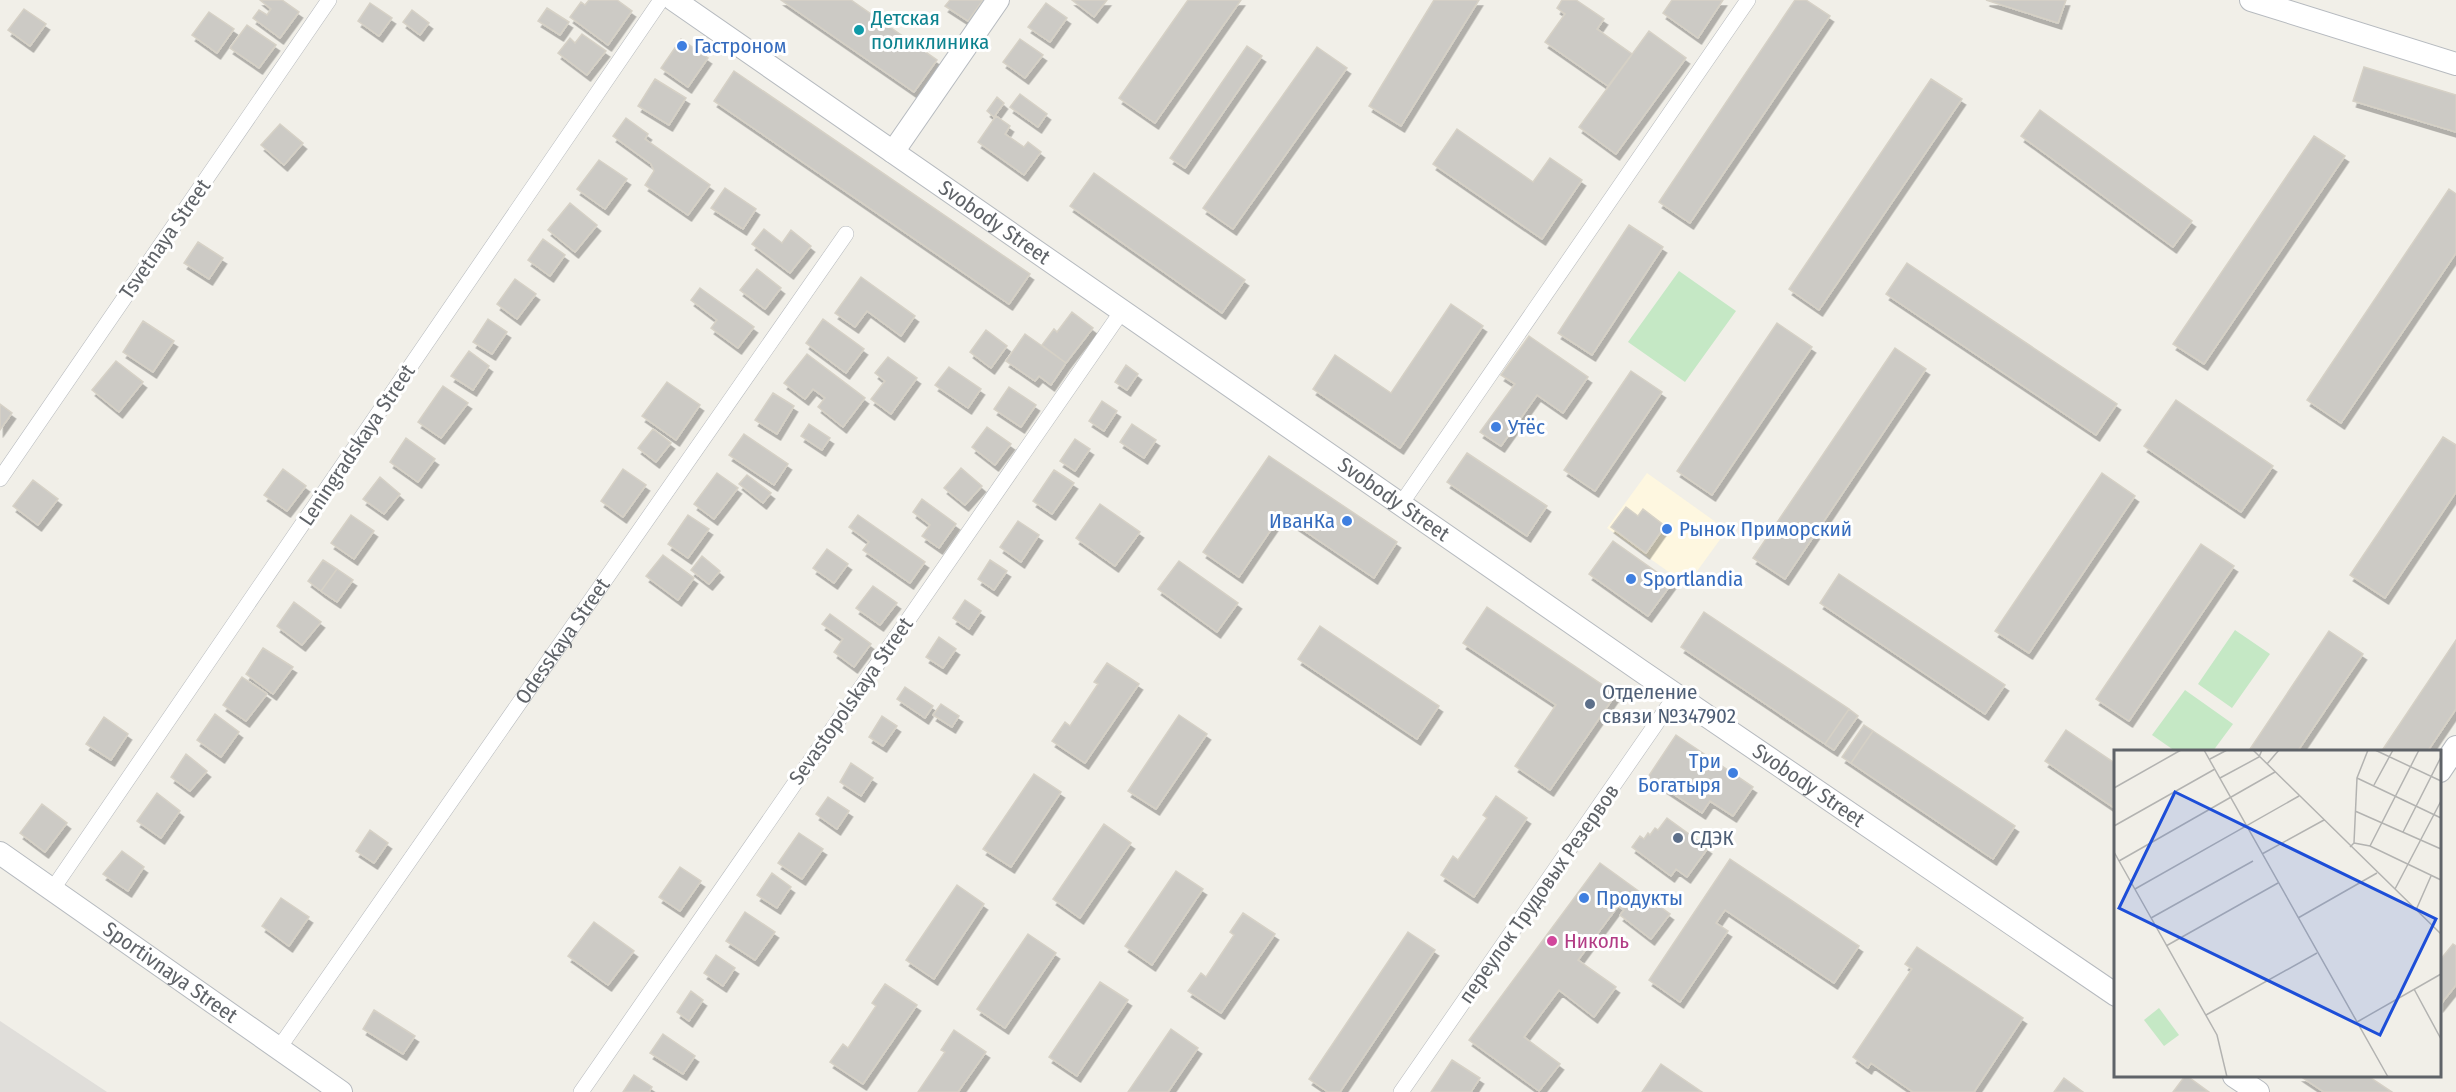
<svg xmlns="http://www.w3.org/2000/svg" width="2456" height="1092" viewBox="0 0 2456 1092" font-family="'Fira Sans Condensed',sans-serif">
  <defs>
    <filter id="shadow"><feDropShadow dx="3.5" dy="6" stdDeviation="0" flood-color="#0004"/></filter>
  </defs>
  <rect width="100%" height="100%" fill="#f1efe8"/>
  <path fill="#fef7e0" d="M1647 473 1727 530 1687 585 1607 528Z"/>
  <path fill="#e0deda" d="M0 1021 107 1092H0Z"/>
  <path fill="#c5e8c5" d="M1679 271 1736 311 1685 382 1628 342Z
    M2235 630 2270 654 2232 708 2198 684Z
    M2185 690 2233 724 2213 751H2175L2152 735Z"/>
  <path fill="#cccac5" stroke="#d6d1c6" stroke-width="1.5" filter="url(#shadow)" d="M260 0H282L299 12 280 38 253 18 259 10 267 15 271 9Z
    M589 0H617L632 11 608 45 570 17 581 2 585 5Z
    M781 0H851L937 60 914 92Z
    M950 0H983L968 21 945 6Z
    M1072 0H1107L1094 17Z
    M1188 0H1241L1155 123 1119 98Z
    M1434 0H1479L1401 126 1369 106Z
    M1562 0H1576L1604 19 1597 29 1632 54 1608 86 1545 42 1565 14 1557 8Z
    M1672 0H1723L1698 38 1663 13Z
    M1795 0H1806L1830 16 1690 223 1659 202Z
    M1986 0H2066L2058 23Z
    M370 3 392 18 379 36 358 21Z
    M1046 3 1067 18 1050 42 1028 27Z
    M547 8 569 22 560 35 538 21Z
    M24 9 46 24 30 46 8 30Z
    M412 10 429 23 420 35 403 22Z
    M209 12 234 29 217 53 192 35Z
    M247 25 276 45 259 68 230 48Z
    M1649 31 1686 58 1616 154 1579 127Z
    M582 34 606 51 587 75 558 53 570 38 575 43Z
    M681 39 708 58 688 87 661 68Z
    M1020 39 1043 55 1025 78 1003 62Z
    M1247 46 1262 56 1185 168 1170 158Z
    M1317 47 1347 68 1233 229 1203 208Z
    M2364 67 2456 95V132L2353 101Z
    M734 71 1030 274 1009 304 714 101Z
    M655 79 686 98 669 125 638 106Z
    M1931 79 1962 99 1819 310 1789 289Z
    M1020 94 1047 114 1038 127 1010 107Z
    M997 97 1004 103 994 117 987 111Z
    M2040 110 2192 221 2173 247 2021 136Z
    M996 116 1010 126 1005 134 1024 147 1028 142 1041 152 1024 175 978 142Z
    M626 118 648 134 645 139 710 185 688 215 645 185 654 171 651 164 613 136Z
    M280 124 303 143 284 165 261 145Z
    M1457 129 1533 182 1550 158 1582 180 1542 239 1433 164Z
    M2314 136 2345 156 2204 364 2173 344Z
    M599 160 627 179 605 209 577 189Z
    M1094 173 1245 280 1222 313 1070 206Z
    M725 188 756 209 743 229 711 208Z
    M2449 189 2456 194V253L2341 423 2307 400Z
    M570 203 597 225 575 252 548 230Z
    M1629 225 1663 247 1592 355 1558 333Z
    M764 229 782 243 791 230 811 246 790 273 752 244Z
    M543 239 565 255 550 276 528 260Z
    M198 242 223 258 209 279 184 263Z
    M1907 263 2117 404 2096 435 1886 294Z
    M757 269 781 288 765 309 740 290Z
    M861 277 915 316 901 336 867 311 855 327 835 313Z
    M515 279 536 294 517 319 497 304Z
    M700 288 754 327 738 348 711 328 717 320 691 300Z
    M1451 304 1483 326 1400 448 1313 389 1335 355 1391 393Z
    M1072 312 1093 328 1066 363 1042 345 1054 329 1057 332Z
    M488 319 507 332 492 354 473 342Z
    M823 319 864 349 846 373 806 343Z
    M143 321 174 341 153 372 123 352Z
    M1777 323 1812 347 1712 495 1677 471Z
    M986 330 1007 346 991 368 970 352Z
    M1025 334 1066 363 1051 385 1039 376 1035 381 1006 361Z
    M1529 336 1588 377 1563 413 1537 395 1501 446 1480 432 1515 384 1501 375Z
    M1895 348 1926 369 1785 579 1753 558Z
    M469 351 489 366 473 390 451 376Z
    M807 354 865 398 843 427 818 407 825 398 813 389 805 399 784 383Z
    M888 357 917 378 891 414 871 399 885 381 875 373Z
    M116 361 143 382 119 412 92 390Z
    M1126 365 1138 374 1127 390 1115 382Z
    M949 367 981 389 968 408 935 385Z
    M1631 371 1662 392 1595 491 1564 470Z
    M667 382 700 405 676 440 642 416Z
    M443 386 468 403 441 438 418 422Z
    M1009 387 1036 405 1021 427 994 409Z
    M773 393 794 406 777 434 755 420Z
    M2176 400 2273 466 2241 512 2144 446Z
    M1102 401 1117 411 1104 431 1089 421Z
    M0 404 12 413 0 430Z
    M809 424 830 438 822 450 801 436Z
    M1132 424 1156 440 1144 458 1120 442Z
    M987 427 1011 444 995 465 972 447Z
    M653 429 671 443 656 462 638 448Z
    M744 434 788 464 774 485 729 455Z
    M2443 437 2456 445V492L2385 598 2350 575Z
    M406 438 435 459 418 482 390 462Z
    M1075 439 1090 449 1075 471 1060 461Z
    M1467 453 1547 506 1527 536 1447 482Z
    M1269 456 1397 542 1374 578 1281 515 1239 577 1203 552Z
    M961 468 982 486 965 505 944 488Z
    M283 469 306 486 287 511 264 495Z
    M623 469 646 485 623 517 601 501Z
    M1054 470 1074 483 1052 514 1033 501Z
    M717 473 738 488 714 519 694 504Z
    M2102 473 2135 496 2029 653 1995 631Z
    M747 475 771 493 763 503 739 484Z
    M380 477 400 494 384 514 363 499Z
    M33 480 58 499 38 525 13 506Z
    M922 499 956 524 939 548 922 536 930 525 913 512Z
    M1100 504 1140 532 1115 566 1076 538Z
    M1626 507 1638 516 1643 509 1665 526 1646 553 1611 527Z
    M351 515 374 531 354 559 331 543Z
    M688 515 709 529 688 558 668 544Z
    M858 515 925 562 910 583 863 550 869 542 849 527Z
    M1018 521 1039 535 1021 562 1000 547Z
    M1613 541 1672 583 1648 616 1589 574Z
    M2201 544 2234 566 2129 721 2096 699Z
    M827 549 848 564 834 583 813 568Z
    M663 555 694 578 678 600 646 576Z
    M702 556 720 571 709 584 691 570Z
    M323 560 337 569 321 591 308 581Z
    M990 560 1007 571 994 590 978 579Z
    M1179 561 1238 603 1217 632 1158 589Z
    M337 569 353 580 337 602 321 591Z
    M1839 574 2005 685 1985 714 1820 603Z
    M873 586 897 603 880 625 856 608Z
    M965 600 981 611 969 629 953 618Z
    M294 602 321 622 302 645 277 626Z
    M1487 607 1616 694 1550 790 1515 766 1556 705 1463 643Z
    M1704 612 1849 709 1825 744 1681 647Z
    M830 614 871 644 854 667 834 652 843 639 822 624Z
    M1320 626 1439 706 1417 739 1298 659Z
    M2329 631 2363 654 2297 752H2248Z
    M939 637 956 649 943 668 926 657Z
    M2456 640V709L2427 752H2381Z
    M263 648 293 667 273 694 246 674Z
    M1107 663 1139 684 1085 763 1052 741 1065 722 1070 726 1098 684 1094 682Z
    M242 677 267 694 246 721 223 705Z
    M905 687 933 706 925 718 897 699Z
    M941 704 959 716 952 727 933 715Z
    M1849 709 1858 716 1834 750 1825 744Z
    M215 714 239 732 221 757 197 740Z
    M1179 715 1207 734 1156 809 1128 791Z
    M882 716 897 726 883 746 869 737Z
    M104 717 128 734 111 760 86 744Z
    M1864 725 1873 731 1851 763 1842 757Z
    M2066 730 2116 764V809L2045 761Z
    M1873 731 2015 826 1993 859 1851 763Z
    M1676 735 1753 787 1733 816 1710 801 1702 813 1648 777Z
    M186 754 207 771 190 791 171 777Z
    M851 763 873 778 861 796 840 782Z
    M1034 774 1061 792 1011 867 983 849Z
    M157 793 180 811 161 838 137 821Z
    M1496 796 1527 818 1474 897 1441 875 1453 856 1458 860 1487 818 1483 815Z
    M828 797 849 811 837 829 816 814Z
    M42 804 67 823 45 852 20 833Z
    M1667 818 1708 848 1687 877 1676 869 1671 876 1632 847 1640 836 1644 839 1648 833 1650 835 1655 828 1658 830Z
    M1104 824 1131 843 1080 918 1053 899Z
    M370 830 388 843 374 863 356 851Z
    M799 833 823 849 802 879 778 863Z
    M122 851 144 867 128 891 103 874Z
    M1730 859 1859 946 1834 983 1725 910 1716 923 1728 931 1680 1002 1649 980Z
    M1600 863 1670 914 1651 939 1620 915 1624 910 1618 906 1578 960 1616 987 1594 1017 1559 990 1524 1037 1560 1064 1539 1091 1469 1040Z
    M680 867 701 881 680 911 659 897Z
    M1176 871 1203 889 1152 965 1125 946Z
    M772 873 791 887 777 908 757 895Z
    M957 885 984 904 934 979 906 960Z
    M281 898 309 917 289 946 262 926Z
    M745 912 775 932 755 960 726 941Z
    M1243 913 1275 934 1221 1013 1188 991 1201 973 1206 977 1234 935 1230 932Z
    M594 922 634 951 608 985 568 956Z
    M1408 932 1435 950 1340 1092H1328L1309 1079Z
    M1028 934 1056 953 1005 1028 977 1009Z
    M2453 944 2456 946V985L2440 1005V960Z
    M1917 947 2023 1018 1974 1092H1913L1871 1063 1868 1068 1853 1057 1912 969 1905 964Z
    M716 955 735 968 723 986 704 973Z
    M1100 982 1128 1000 1077 1076 1049 1057Z
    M885 984 917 1005 863 1084 830 1062 843 1044 848 1048 876 1006 872 1003Z
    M691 991 703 1000 689 1021 677 1012Z
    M374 1010 415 1036 403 1054 363 1029Z
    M1171 1029 1198 1048 1168 1092H1128Z
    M954 1030 986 1052 958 1092H918L945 1052 941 1050Z
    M663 1034 695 1056 683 1074 650 1053Z
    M1452 1060 1480 1078 1471 1092H1431Z
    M1661 1064 1702 1092H1642Z
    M634 1075 652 1087 649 1092H623Z
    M2185 1076H2187L2209 1092H2173Z
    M2300 1076H2368L2392 1092H2324Z
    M2064 1078 2083 1092H2054Z"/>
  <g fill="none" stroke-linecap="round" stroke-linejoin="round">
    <g stroke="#b5b8bc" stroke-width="16">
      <g id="street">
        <path d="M0 479 329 0"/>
        <path d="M1401 504 1748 0"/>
        <path d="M52 890 661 0"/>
        <path id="s1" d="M279 1048 846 234"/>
        <path d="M581 1092 1122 311"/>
        <path d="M1401 1092 1676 695"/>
      </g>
    </g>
    <g stroke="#b6babf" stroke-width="24">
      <g id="secondary">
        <path id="s2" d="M674 0 1641 671 2116 995"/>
        <path d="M2251 0 2456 64"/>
        <path d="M893 152 998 0"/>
        <path d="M2440 771 2456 747"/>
        <path id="s3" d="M0 853 341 1092"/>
        <path d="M2234 1076 2258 1092"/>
      </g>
    </g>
    <use href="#street" stroke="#fff" stroke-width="15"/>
    <use href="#secondary" stroke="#fff" stroke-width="22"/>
  </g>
  <circle fill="#0f9aa8" stroke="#fff" stroke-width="2" cx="859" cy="30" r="6"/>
  <g fill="#3f7fe0" stroke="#fff" stroke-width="2">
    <circle cx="682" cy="46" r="6"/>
    <circle cx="1496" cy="427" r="6"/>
    <circle cx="1347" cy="521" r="6"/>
    <circle cx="1667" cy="529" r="6"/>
    <circle cx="1631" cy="579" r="6"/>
    <circle cx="1733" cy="773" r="6"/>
    <circle cx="1584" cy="898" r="6"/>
  </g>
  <g fill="#5c6f8a" stroke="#fff" stroke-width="2">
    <circle cx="1590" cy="704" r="6"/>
    <circle cx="1678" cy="838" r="6"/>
  </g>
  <circle fill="#d1479c" stroke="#fff" stroke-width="2" cx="1552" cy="941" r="6"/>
  <g text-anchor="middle" stroke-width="6" stroke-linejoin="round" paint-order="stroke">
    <g font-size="21" fill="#0d838f" stroke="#fff" text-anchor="start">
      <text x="871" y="25">Детская<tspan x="871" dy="24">поликлиника</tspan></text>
    </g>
    <g font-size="21" fill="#366cbe" stroke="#fff" text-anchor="start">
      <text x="694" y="53">Гастроном</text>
      <text x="1508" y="434">Утёс</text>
      <text x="1335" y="528" text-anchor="end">ИванКа</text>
      <text x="1679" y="536">Рынок Приморский</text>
      <text x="1643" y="586">Sportlandia</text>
      <text x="1721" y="768" text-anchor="end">Три<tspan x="1721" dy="24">Богатыря</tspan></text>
      <text x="1596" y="905">Продукты</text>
    </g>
    <g font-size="21" fill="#5f6368" stroke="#fff">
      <text dy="7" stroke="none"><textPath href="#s2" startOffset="390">Svobody Street</textPath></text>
      <text transform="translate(165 239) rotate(-55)" y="7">Tsvetnaya Street</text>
      <text transform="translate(357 445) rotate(-56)" y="7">Leningradskaya Street</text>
      <text dy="7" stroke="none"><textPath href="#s2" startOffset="876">Svobody Street</textPath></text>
      <text dy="7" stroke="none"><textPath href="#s1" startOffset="496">Odesskaya Street</textPath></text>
      <text transform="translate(851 701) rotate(-55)" y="7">Sevastopolskaya Street</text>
      <text dy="7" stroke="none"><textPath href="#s2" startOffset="1380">Svobody Street</textPath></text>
      <text transform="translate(1539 894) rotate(-55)" y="7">переулок Трудовых Резервов</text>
      <text dy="7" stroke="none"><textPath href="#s3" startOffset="208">Sportivnaya Street</textPath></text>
    </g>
    <g font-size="21" fill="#4e5e75" stroke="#fff" text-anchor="start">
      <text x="1602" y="699">Отделение<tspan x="1602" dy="24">связи №347902</tspan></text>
      <text x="1690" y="845">СДЭК</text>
    </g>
    <g font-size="21" fill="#b23c85" stroke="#fff" text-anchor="start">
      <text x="1564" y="948">Николь</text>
    </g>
  </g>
  <g transform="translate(2114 750)">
    <rect width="327" height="327" fill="#f1efe8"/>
    <path d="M45 258 65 285 50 296 30 270Z" fill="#c5e8c5"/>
    <path fill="none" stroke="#b3b3b1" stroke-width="1.5" d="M90 0 274 327M139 0 327 184M261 0 327 31M96 9 113 0M153 14 165 0M106 28 145 7 148 0M243 28 327 68M260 35 279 0M0 38 67 0M241 61 327 99M0 76 101 19M289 82 327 7M240 93 256 96 327 130M256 96 305 0M236 97 240 93 243 28 254 0M0 102 103 285 113 327M148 104 210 70M5 111 161 22M21 139 185 46M281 139 327 51M302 160 317 126M37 168 139 111M184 168 263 123M52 196 164 133M300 239 327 289M92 265 203 203M243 272 327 224"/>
    <path fill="#1d4ed8" fill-opacity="0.15" stroke="#1d4ed8" stroke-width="3" d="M61 42 322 169 266 285 5 158Z"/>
    <rect width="327" height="327" fill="none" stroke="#5f6368" stroke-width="3"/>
  </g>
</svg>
